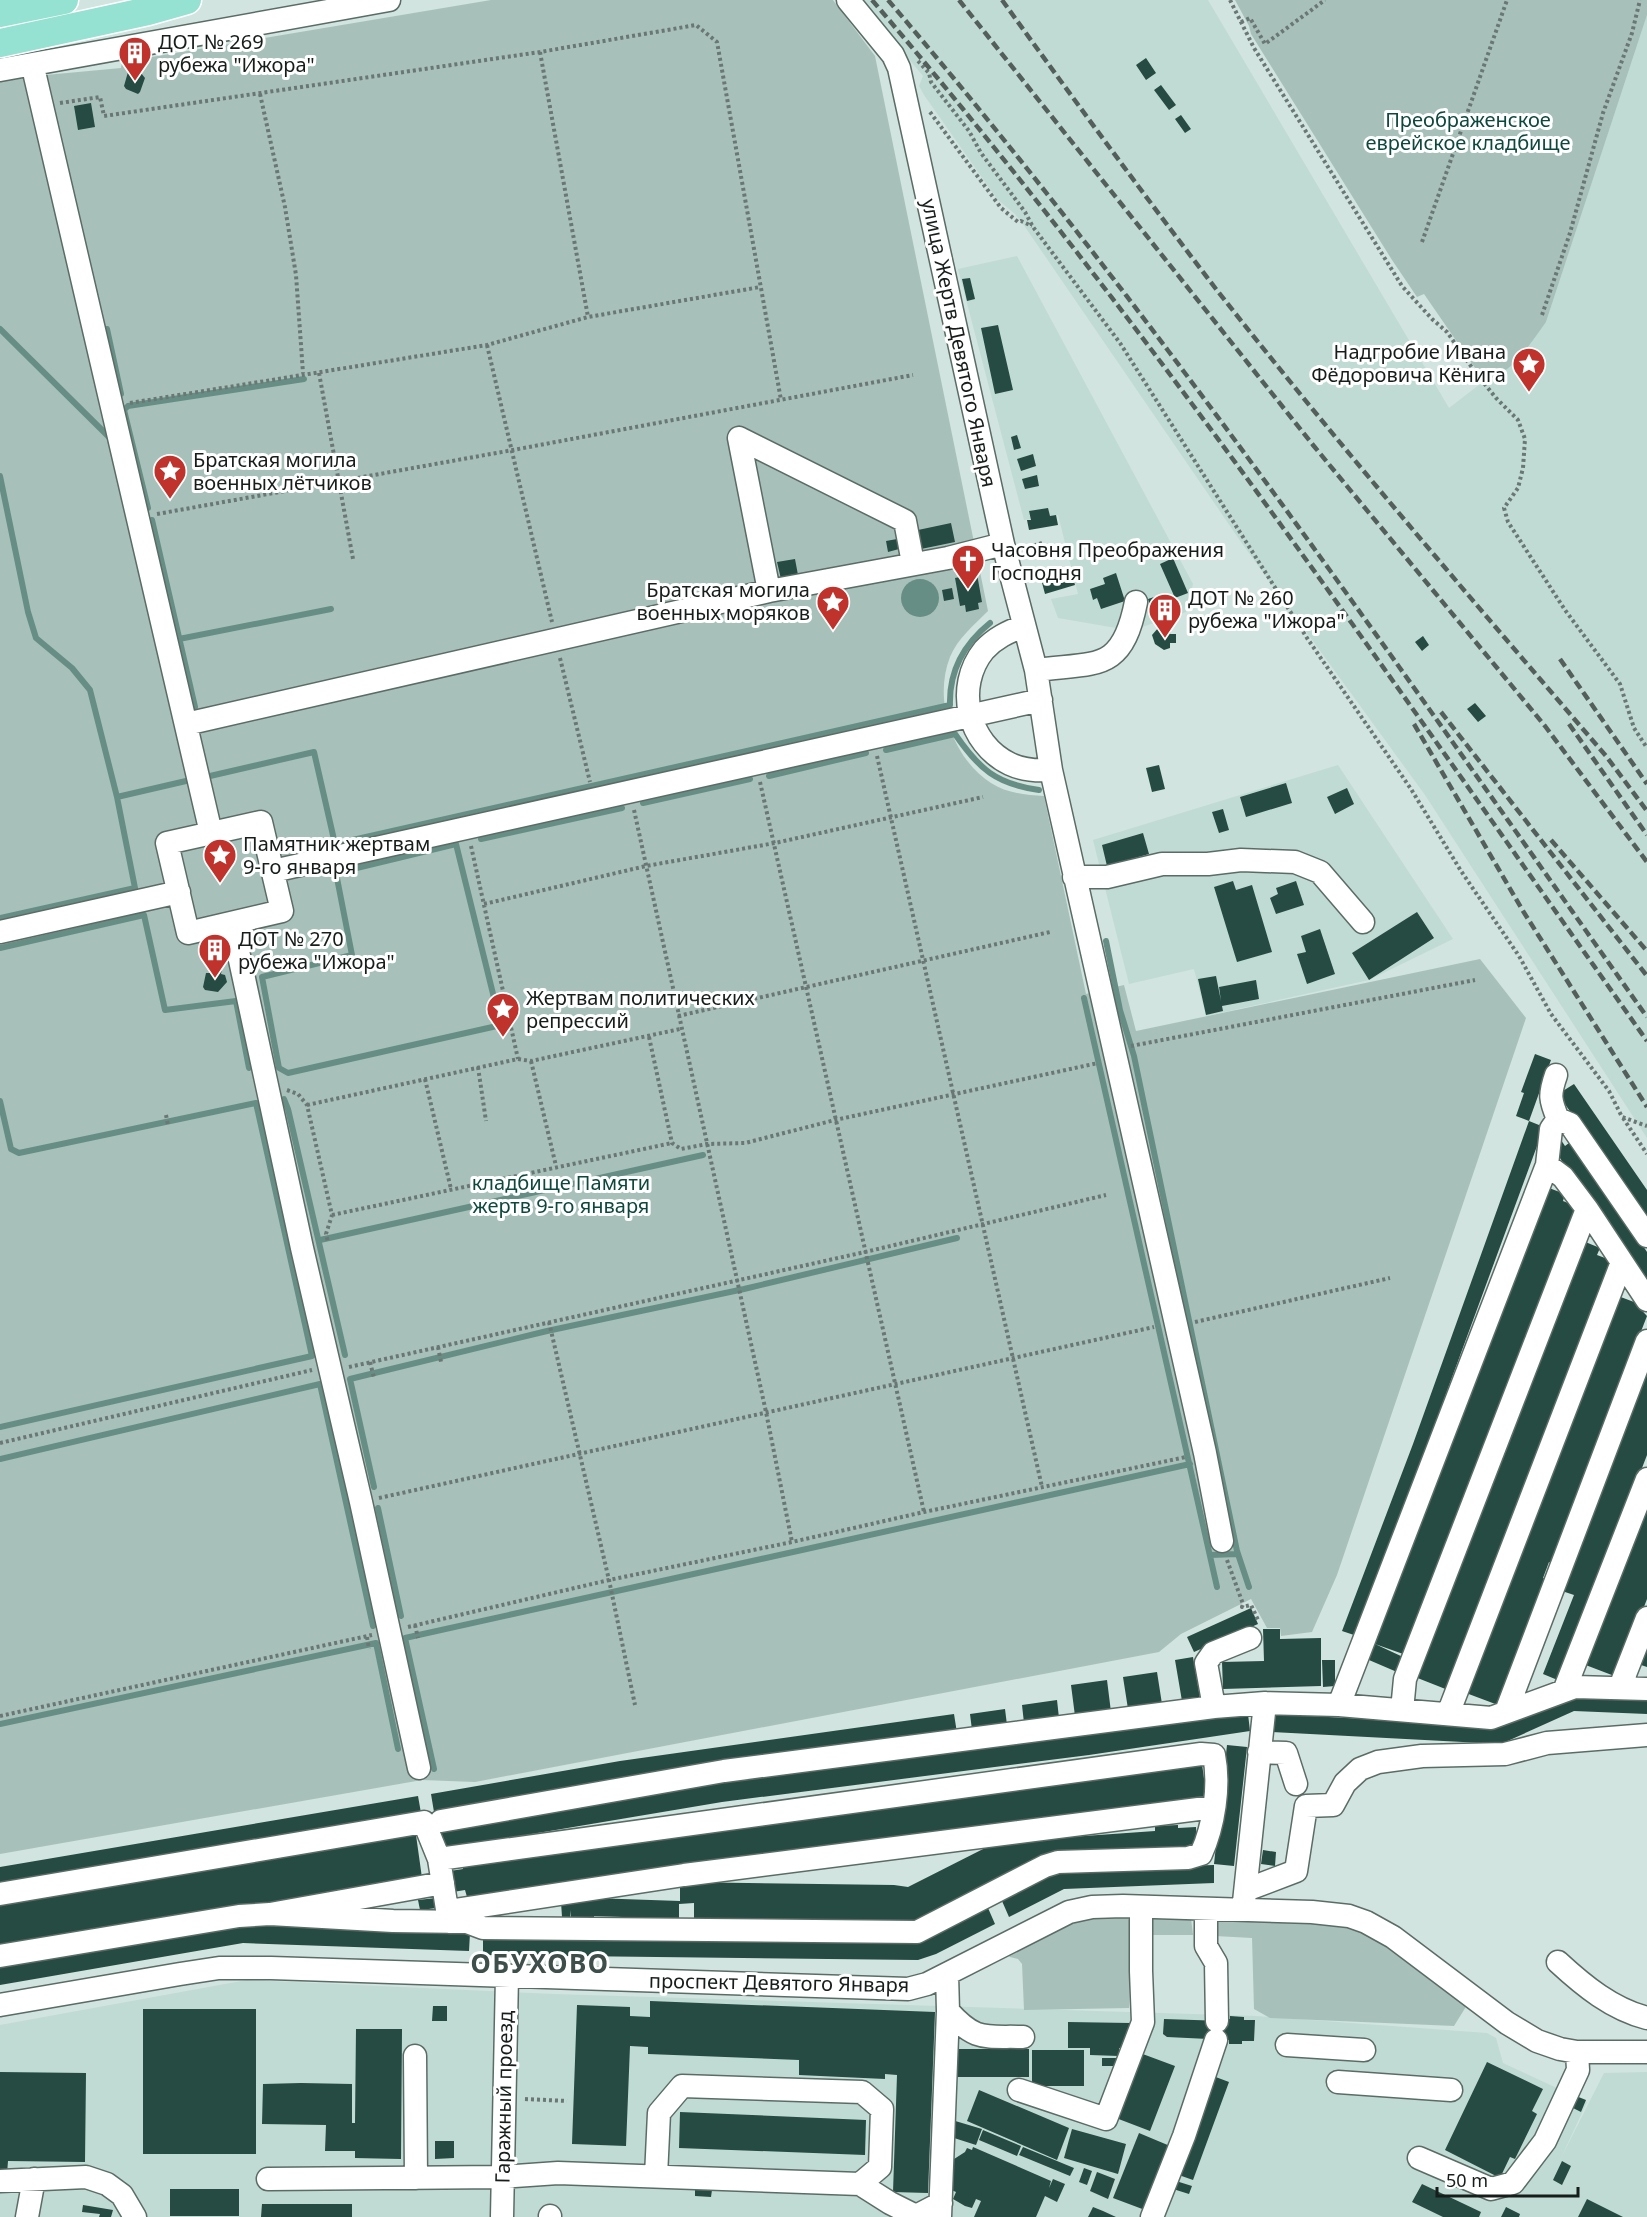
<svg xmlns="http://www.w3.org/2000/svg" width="1647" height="2217" viewBox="0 0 1647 2217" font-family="'Noto Sans',sans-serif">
  <rect width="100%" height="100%" fill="#d1e4df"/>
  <path fill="#bfdbd3" d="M859 0H1208L1449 408 1484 381 1496 378 1546 322 1647 15V1138L1425 795 1241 542 1023 224 1015 214 997 199 924 95 919 86 923 76Z
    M1017 256 1193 584 1186 612 1139 628 1122 629 1058 618 1051 599 1078 594 1058 515 1024 520 958 269Z
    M1338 765 1453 939 1369 980 1206 1016 1194 969 1129 984 1093 840Z
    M247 1980 554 1994 1256 2016 1487 2033 1496 2038 1503 2063 1587 2102 1560 2160 1604 2073 1647 2072V2217H0V2025Z"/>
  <path fill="#a7c1ba" d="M491 0H833L875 56 988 611C975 624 957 639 950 657 933 700 952 758 991 783 1006 793 1026 795 1044 796L1086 994 1124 985 1136 1031 1480 959 1526 1018 1337 1575 1312 1632 1281 1636 1280 1628H1267L1251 1599 1181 1634 1159 1652 475 1782 422 1780 0 1854V82L35 76 121 68 122 62Z
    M1235 0H1647V15L1546 322C1529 345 1513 373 1484 381L1424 294 1417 297 1392 260 1251 34 1249 26Z
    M1101 1916H1126L1132 1924 1129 2008 1024 2010 1022 1964 1018 1959 1010 1957 1007 1954C1038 1938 1066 1923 1101 1916Z
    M1152 1917 1191 1918 1193 1935H1150Z
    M1214 1919 1330 1923 1355 1929 1376 1938 1467 2005 1454 2026 1270 2018 1254 2009 1252 1938 1215 1936Z"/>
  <path fill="#678e84" d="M901 598a19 19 0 1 1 38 0a19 19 0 1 1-38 0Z"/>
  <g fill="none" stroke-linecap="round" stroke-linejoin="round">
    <path stroke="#678e84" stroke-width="6" d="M0 329 108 436
      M107 329 121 394
      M0 476 28 612 36 638 72 668 90 690 117 797
      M148 508 124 410 128 406 304 379
      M152 520 195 707
      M179 639 331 609
      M886 750 955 734C979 769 996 784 1039 790
      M210 776 314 752 335 844 950 705C949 672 964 644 990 623
      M769 776 866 753
      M643 803 750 779
      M481 839 622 808
      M0 918 135 888 117 797 186 781
      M1106 941 1120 1010 1134 1056 1237 1551 1249 1587
      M0 948 144 915 165 1010 236 1001 249 1068
      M1084 998 1217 1587
      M497 1026 288 1073 279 1068 262 977 352 955 336 873 456 844 498 1014
      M284 1099 288 1109 345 1355
      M0 1101 11 1149 19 1153 256 1103 312 1356 0 1427
      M320 1240 703 1155
      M0 1459 320 1384 373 1626
      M374 1487 350 1379 547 1331 744 1289 957 1238
      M378 1508 401 1616
      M1210 1555 1238 1554
      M0 1724 376 1643 398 1749
      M434 1769 405 1638 1190 1464"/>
  </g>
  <path fill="#254b42" d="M1146 58 1156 73 1146 80 1136 65Z
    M133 67 137 68 145 78 140 92 138 94 126 89 124 86 128 72Z
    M1161 85 1176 105 1169 110 1154 90Z
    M91 103 95 127 78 130 74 106Z
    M1181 115 1191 129 1185 133 1175 119Z
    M970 278 975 299 967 301 962 279Z
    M998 325 1013 390 995 394 981 328Z
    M1017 435 1021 448 1014 450 1011 437Z
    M1033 454 1036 466 1021 471 1017 459Z
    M1037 475 1039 486 1025 489 1022 479Z
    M1048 508 1050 516 1056 515 1058 525 1029 530 1027 520H1031L1029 511Z
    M951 523 955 542 921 549 918 530Z
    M897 539 899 549 888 552 886 541Z
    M1173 558 1188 593 1175 598 1160 564Z
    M795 559 798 575 781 579 777 562Z
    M1063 566 1064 572 1071 571 1075 585 1045 594 1041 579 1047 577 1046 571Z
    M971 568 972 575 977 574 982 602 978 603 979 609 966 612 965 605 960 606 955 578 960 577 958 570Z
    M1116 573 1125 601 1101 609 1097 598 1093 600 1090 589 1105 584 1103 578Z
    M952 588 954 599 944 601 942 590Z
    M1166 593 1173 616 1155 622 1148 599Z
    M1159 627 1171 629 1170 634H1176V643H1170V648L1164 650 1155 644 1152 635Z
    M1423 636 1429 645 1422 651 1415 642Z
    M1475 703 1486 716 1478 722 1467 709Z
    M1159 765 1165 789 1152 792 1146 768Z
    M1286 783 1292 803 1246 817 1240 797Z
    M1347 788 1354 804 1335 814 1327 797Z
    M1223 809 1229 830 1219 833 1212 812Z
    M1143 833 1149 854 1107 866 1102 845Z
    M1233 881 1236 890 1252 885 1272 952 1237 962 1214 887Z
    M1296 881 1304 905 1276 914 1270 898 1278 894 1276 888Z
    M1417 912 1434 938 1369 980 1352 953Z
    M1320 929 1335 974 1307 984 1297 954 1306 952 1301 936Z
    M212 968 222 969 221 974 225 975 227 982 218 992 205 990 203 987 206 973H211Z
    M1216 976 1221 1001 1219 987 1256 980 1259 999 1222 1006 1223 1011 1206 1015 1198 979Z
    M1535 1054 1551 1060 1529 1121 1516 1116 1524 1093 1521 1092Z
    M1574 1084 1647 1190V1223L1558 1094Z
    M1529 1121 1544 1127 1357 1636 1342 1631 1413 1444Z
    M1561 1140 1565 1146 1573 1140 1647 1252V1289L1552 1146Z
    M1549 1188 1565 1194 1563 1201 1578 1207 1406 1655 1375 1644Z
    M1583 1241 1600 1248 1597 1255 1613 1261 1448 1690 1415 1677Z
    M1618 1296 1634 1302 1647 1316 1551 1563 1549 1562 1543 1578 1546 1579 1498 1705 1466 1693Z
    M1647 1362V1455L1560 1681 1543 1674 1574 1595 1556 1589Z
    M1647 1499V1599L1617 1677 1583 1664Z
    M1251 1608 1258 1624 1194 1652 1187 1637Z
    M1263 1629H1280V1639L1321 1638V1686L1223 1689 1222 1662 1264 1661Z
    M1647 1640V1667L1638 1664Z
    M1375 1644 1403 1657 1397 1672 1369 1660Z
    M1193 1657 1200 1698 1182 1701 1175 1660Z
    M1322 1660H1335V1686L1323 1687Z
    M1157 1672 1162 1704 1128 1709 1123 1677Z
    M1107 1680 1111 1712 1075 1716 1071 1685Z
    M1574 1695 1647 1698V1714L1574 1711 1501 1744 1272 1732 1273 1714 1496 1726Z
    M1057 1700 1059 1718 1024 1723 1022 1705Z
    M1005 1709 1007 1725 972 1730 970 1714Z
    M954 1714 957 1733 676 1770 434 1812 431 1794 620 1761Z
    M1248 1714 1250 1731 1089 1755 722 1802 443 1849 440 1831 721 1783Z
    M1227 1745 1247 1747 1234 1866 1214 1864Z
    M1202 1764 1207 1800 467 1897 465 1890 453 1892 450 1871 463 1869 462 1862Z
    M418 1796 421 1813 0 1884V1867Z
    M1178 1825V1828L1196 1827 1197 1847 1063 1855 915 1925 694 1920V1903L679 1904V1919L594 1916V1919L571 1920 570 1910V1917H562L561 1902 592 1898 680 1901V1882L894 1885 908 1887 991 1845 1042 1839 1155 1831V1826Z
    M416 1835 422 1878 0 1947V1903L240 1861Z
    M1263 1850 1276 1852 1275 1866 1261 1864Z
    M1214 1865V1883L1064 1889 1009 1917 1002 1901 1062 1870Z
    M436 1898 437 1908 420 1910 418 1900Z
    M988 1908 995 1924 936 1954 918 1960 483 1955V1937L918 1942Z
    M243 1925 470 1933 469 1951 243 1943 0 1985V1967Z
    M650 2001 935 2012 928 2193 893 2192 897 2075 885 2074V2079L799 2075V2060L648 2054V2047L630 2046 626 2146 572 2144 577 2005 630 2007V2016L650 2017Z
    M433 2006H447V2021H432Z
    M143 2009H256V2154H143Z
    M1230 2016 1244 2017V2020H1255L1254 2041H1242V2044H1229V2040L1167 2037 1163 2034 1164 2019 1224 2021V2019H1230Z
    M1068 2022 1130 2023V2048H1119V2056L1090 2055V2048H1068Z
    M356 2029H402L401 2159 355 2158V2151H325L326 2125 262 2124 263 2084 301 2083 352 2084V2123H355Z
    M954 2049H1029V2077H954Z
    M1032 2050H1084V2086H1032Z
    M1140 2053 1175 2066 1150 2131 1116 2118Z
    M1102 2058H1117V2066H1102Z
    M1487 2062 1543 2089 1532 2111 1537 2114 1515 2159 1510 2157 1500 2178 1445 2150Z
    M0 2072 86 2073 85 2162 8 2161 7 2174H0Z
    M1213 2076 1229 2082 1193 2180 1176 2174Z
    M979 2090 1069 2128 1057 2160 967 2121Z
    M1576 2096 1586 2100 1581 2112 1571 2107Z
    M680 2112 866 2120 865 2155 679 2148Z
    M952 2120 982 2129 976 2145 951 2137Z
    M1072 2129 1126 2144 1118 2174 1064 2158Z
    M983 2130 1021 2146 1017 2156 979 2140Z
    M1139 2133 1170 2146 1145 2210 1113 2198Z
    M435 2141H454V2158L435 2159Z
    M973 2147 1051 2181 1049 2188 1053 2179 1065 2184 1057 2202 1045 2196 1036 2217H974L981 2201 976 2199 972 2208 965 2206 953 2199 956 2192 949 2189 951 2161 965 2152 967 2148 972 2150Z
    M1023 2147 1074 2168 1070 2176 1019 2155Z
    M1562 2161 1571 2166 1562 2185 1553 2180Z
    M1084 2168 1092 2171 1087 2185 1079 2182Z
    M1097 2172 1115 2179 1108 2199 1090 2191Z
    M1176 2181 1192 2186 1189 2194 1173 2189Z
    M1422 2184 1481 2212 1479 2217H1443L1412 2202Z
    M170 2189H239V2216H170Z
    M695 2190H712L711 2197 695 2196Z
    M1587 2199 1623 2217H1578Z
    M262 2204H352V2217H261Z
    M83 2205 113 2210 111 2217H99L100 2214 82 2212Z
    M1093 2207 1103 2211 1116 2217H1088Z
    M1506 2207 1520 2214 1519 2217H1501Z"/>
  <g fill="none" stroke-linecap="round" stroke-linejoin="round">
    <g stroke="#5b6c67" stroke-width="25">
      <path id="minor" d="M848 0 893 55 899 68 1003 544 1036 670 1051 770 1205 1453 1222 1541
        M0 70 389 0
        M35 76 211 833
        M739 438 905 521 913 563
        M739 438 769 591
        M1023 626C1008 632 995 638 984 650 954 687 968 744 1010 764 1023 770 1037 771 1051 770
        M1036 670C1097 662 1122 673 1136 602
        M186 724 769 591 948 558 1003 544
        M261 822 282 911 188 933 167 843Z
        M273 871 1041 700
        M1074 877H1107L1162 864H1208L1241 860 1295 862 1320 872 1363 922
        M232 923 302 1248 361 1502 419 1768
        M0 932 179 892
        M1556 1075C1549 1095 1550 1100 1558 1119L1570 1124 1647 1236
        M1547 1165 1563 1177 1587 1209 1647 1300
        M1620 1687 1647 1618
        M1564 1691 1647 1479
        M1339 1705 1547 1165 1551 1129 1558 1119
        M1214 1707 1206 1663 1213 1653 1250 1638
        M1402 1710 1405 1679 1587 1209
        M1506 1712 1647 1341
        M1448 1714 1622 1262
        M1259 1752 1286 1753 1296 1784
        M441 1821 724 1771 1214 1707 1265 1703 1339 1705 1491 1718 1575 1687 1647 1689
        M1246 1890 1296 1871 1306 1806 1333 1805 1345 1783 1360 1769 1378 1762 1422 1756 1505 1754 1547 1743 1647 1735
        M0 1894 424 1822 439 1859 449 1922
        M1244 1902 1265 1703
        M1206 1909V1946L1216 1963 1217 2021
        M448 1911 684 1875 1214 1807
        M270 1914 393 1921 467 1922 483 1928 917 1932 1045 1866 1058 1862 1188 1858 1201 1854C1214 1826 1220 1786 1214 1755L1201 1754 439 1859
        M0 1956 239 1916 270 1914 443 1883
        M1558 1962C1584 1986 1612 2009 1647 2018
        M0 2005 180 1974 219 1968H271L908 1989 927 1984 1069 1912 1092 1907 1123 1906 1312 1912 1349 1916 1366 1922 1393 1937 1507 2023 1537 2041 1560 2049 1577 2052H1647
        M948 2011C976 2042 984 2036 1023 2037
        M1287 2045 1364 2050
        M415 2056 416 2178
        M1338 2082 1451 2090
        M1019 2090 1106 2119 1143 2022 1141 1971V1907
        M1419 2158 1491 2189 1513 2183 1545 2141 1578 2070 1577 2052
        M656 2176 659 2113 682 2086 862 2092 882 2109 880 2167 860 2184
        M268 2179 502 2177 558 2173 860 2184 890 2203 916 2216 941 2203
        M0 2181 86 2177 107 2184 122 2195 135 2217
        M27 2217 34 2179
        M502 2217 507 1976
        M550 2217V2216
        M940 2217 948 2011 947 1974
        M1152 2217 1184 2136 1216 2040"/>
    </g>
    <g stroke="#fff" stroke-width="31">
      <path id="major" d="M0 13 64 0
        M0 43 148 11 187 0"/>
    </g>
    <path stroke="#6a7774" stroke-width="4" stroke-dasharray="3 3" stroke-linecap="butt" d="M1230 0 1254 48 1402 286 1432 319 1447 332 1475 372 1496 398 1518 420 1525 439 1523 468 1518 488 1504 508 1508 522 1565 610 1620 684 1634 728 1647 748
      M1241 22 1250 18 1265 44 1325 0
      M540 52 588 317
      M918 61 929 73 931 82 969 131 981 153 1025 212 1033 227 1120 343 1307 638 1411 789 1461 871 1519 956 1551 1014 1609 1091 1622 1117 1647 1126
      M260 94 285 207 296 275 303 373
      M60 103 100 97 104 116 540 52 696 25 717 42 781 400
      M930 112 1001 208 1018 222 1021 221 1032 226
      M1422 242 1507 0
      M1542 315 1570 233 1603 113 1632 33 1640 0
      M487 345 552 622
      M319 373 353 559
      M130 403 487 345 588 317 760 287
      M157 514 513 450 913 375
      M1022 549 1042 543
      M560 658 590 782
      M877 756 1042 1487
      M760 782 924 1512
      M634 810 766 1412 792 1542
      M471 846 518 1059
      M484 904 646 866 775 843 983 797
      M678 1016 1050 932
      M649 1037 672 1143 681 1149 707 1144 745 1143 835 1120 1098 1063
      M1131 1046 1475 980
      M531 1061 556 1166
      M478 1067 486 1121
      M425 1079 451 1189
      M287 1090 298 1094 307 1105 332 1215 326 1234 328 1242
      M307 1105 518 1059 531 1061 680 1029
      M166 1115 168 1125
      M1623 1118 1647 1154
      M332 1215 672 1143
      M549 1322 609 1580 635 1705
      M1195 1322 1390 1278
      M438 1347 441 1362
      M370 1362 374 1378
      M349 1367 865 1252 1106 1195
      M0 1443 312 1370
      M379 1498 1154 1327
      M1227 1560 1243 1604 1242 1607 1251 1605 1258 1620
      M415 1625 418 1638
      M408 1627 609 1580 792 1542 924 1512 1186 1457
      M367 1637 369 1649
      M0 1716 372 1635
      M525 2099 567 2101"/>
    <use href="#minor" stroke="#fff" stroke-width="22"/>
    <use href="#major" stroke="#95e1d2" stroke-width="28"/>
    <path stroke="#545f5c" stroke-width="4.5" stroke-dasharray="9 4.5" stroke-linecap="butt" d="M872 0C1153 329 1397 688 1647 1041
      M888 0C1163 322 1402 672 1647 1017
      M959 0 1313 445 1545 726 1647 862
      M1002 0C1072 97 1143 194 1216 289 1341 448 1474 602 1606 756L1647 811
      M1560 659 1647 784
      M1441 712 1647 976
      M1414 724 1523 911 1647 1107
      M1569 724 1647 835
      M1551 840 1647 951"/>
  </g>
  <defs>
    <g id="building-pin" transform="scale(1.725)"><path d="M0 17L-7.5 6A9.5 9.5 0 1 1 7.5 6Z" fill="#c0322c" stroke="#fff"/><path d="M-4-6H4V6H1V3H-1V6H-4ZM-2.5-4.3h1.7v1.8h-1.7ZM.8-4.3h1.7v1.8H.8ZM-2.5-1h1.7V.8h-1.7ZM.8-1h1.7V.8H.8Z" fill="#fff"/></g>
    <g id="sight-pin" transform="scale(1.725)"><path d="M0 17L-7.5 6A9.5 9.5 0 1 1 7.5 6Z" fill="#c0322c" stroke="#fff"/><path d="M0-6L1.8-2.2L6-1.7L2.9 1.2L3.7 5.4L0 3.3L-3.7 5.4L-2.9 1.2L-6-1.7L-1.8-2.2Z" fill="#fff"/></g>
    <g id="church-pin" transform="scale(1.725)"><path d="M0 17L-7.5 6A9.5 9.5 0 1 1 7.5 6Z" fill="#c0322c" stroke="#fff"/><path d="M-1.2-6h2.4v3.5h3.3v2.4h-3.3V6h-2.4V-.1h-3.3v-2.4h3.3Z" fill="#fff"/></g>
  </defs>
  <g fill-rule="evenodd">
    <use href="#building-pin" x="135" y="53"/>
    <use href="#sight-pin" x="1529" y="364"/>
    <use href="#sight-pin" x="170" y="471"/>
    <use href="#church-pin" x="968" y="561"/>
    <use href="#sight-pin" x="833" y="602"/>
    <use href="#building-pin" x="1165" y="610"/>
    <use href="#sight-pin" x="220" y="855"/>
    <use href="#building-pin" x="215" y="950"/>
    <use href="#sight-pin" x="503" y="1009"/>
  </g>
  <g text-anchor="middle" stroke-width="6" stroke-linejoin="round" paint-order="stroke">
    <g font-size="20" fill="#161d1b" stroke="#fff" text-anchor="start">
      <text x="158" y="49">ДОТ № 269<tspan x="158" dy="23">рубежа "Ижора"</tspan></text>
      <text x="1506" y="359" text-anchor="end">Надгробие Ивана<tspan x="1506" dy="23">Фёдоровича Кёнига</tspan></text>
      <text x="193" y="467">Братская могила<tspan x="193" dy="23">военных лётчиков</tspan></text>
      <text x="991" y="557">Часовня Преображения<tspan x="991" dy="23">Господня</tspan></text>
      <text x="810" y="597" text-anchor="end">Братская могила<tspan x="810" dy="23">военных моряков</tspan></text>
      <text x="1188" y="605">ДОТ № 260<tspan x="1188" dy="23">рубежа "Ижора"</tspan></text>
      <text x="243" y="851">Памятник жертвам<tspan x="243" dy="23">9-го января</tspan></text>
      <text x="238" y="946">ДОТ № 270<tspan x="238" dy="23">рубежа "Ижора"</tspan></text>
      <text x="526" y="1005">Жертвам политических<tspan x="526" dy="23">репрессий</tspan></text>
    </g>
    <g font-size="20" fill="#0d483d" stroke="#fff">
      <text x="1468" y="127">Преображенское<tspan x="1468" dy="23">еврейское кладбище</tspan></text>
      <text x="561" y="1190">кладбище Памяти<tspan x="561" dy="23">жертв 9-го января</tspan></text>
    </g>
    <g font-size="20" fill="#161d1b" stroke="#fff">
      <text transform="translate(959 343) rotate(78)" y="7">улица Жертв Девятого Января</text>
      <text transform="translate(779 1983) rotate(1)" y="7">проспект Девятого Января</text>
      <text transform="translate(504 2097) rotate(-89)" y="7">Гаражный проезд</text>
    </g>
    <g font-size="26" font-weight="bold" letter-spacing="1.5" fill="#3e4e4a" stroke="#fff">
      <text x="540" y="1973">ОБУХОВО</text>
    </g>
  </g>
  <path d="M1437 2187v9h141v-9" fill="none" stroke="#161d1b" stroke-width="3"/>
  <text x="1446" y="2187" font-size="18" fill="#161d1b" stroke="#ffffff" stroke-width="4.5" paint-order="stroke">50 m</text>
</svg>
